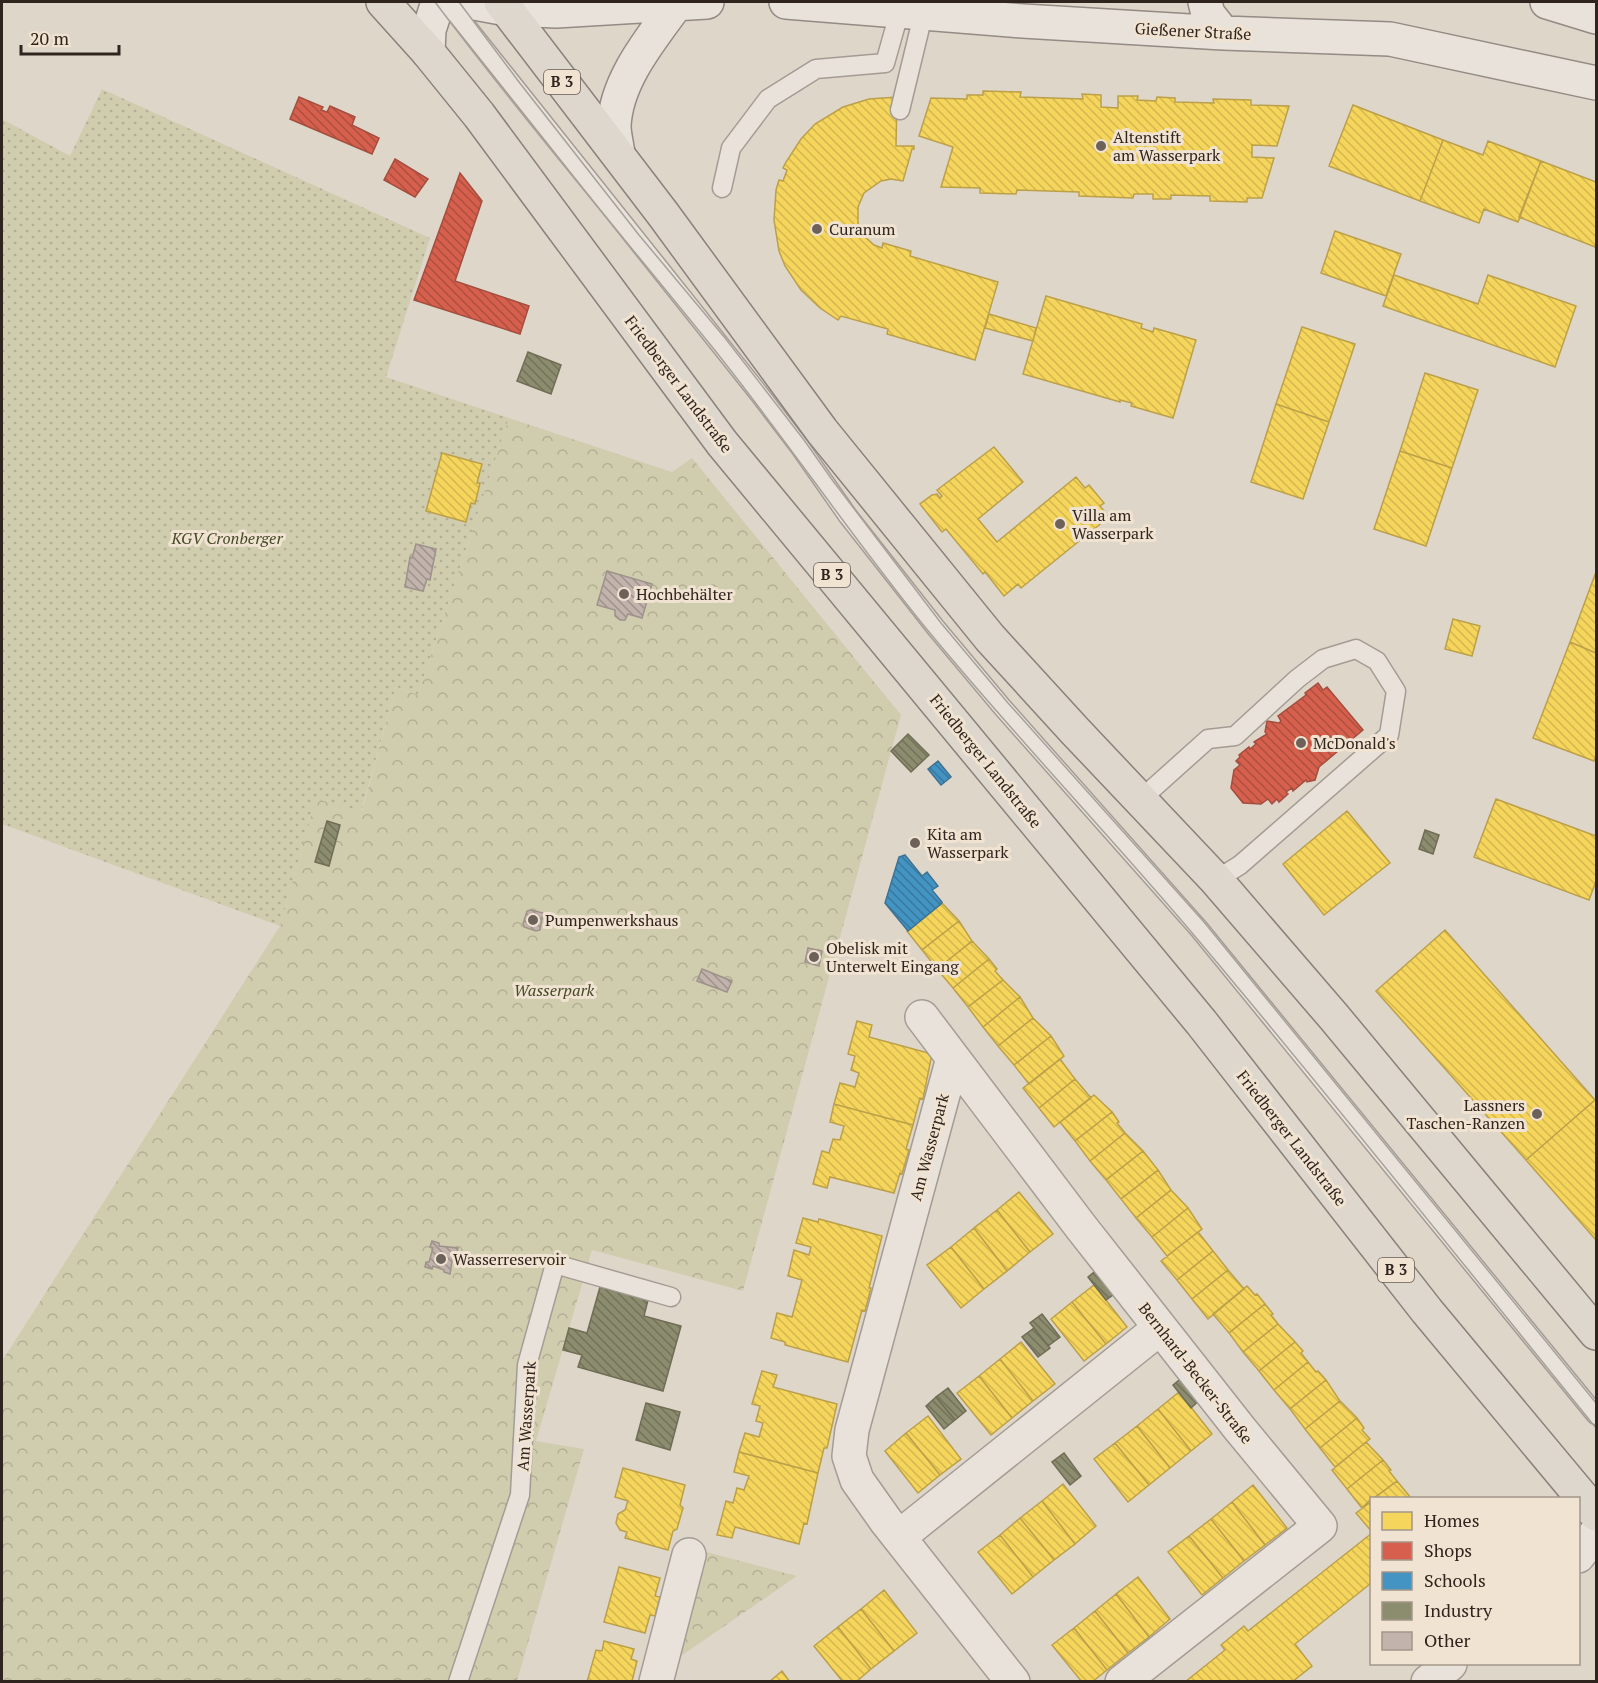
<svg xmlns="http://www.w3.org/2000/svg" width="1598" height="1683" viewBox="0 0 1598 1683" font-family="'PT Serif',serif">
  <defs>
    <pattern id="grass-dots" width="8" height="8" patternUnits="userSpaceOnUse" patternTransform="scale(1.5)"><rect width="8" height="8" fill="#d0ccae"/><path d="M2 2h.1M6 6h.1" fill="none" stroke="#b3af95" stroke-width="1.8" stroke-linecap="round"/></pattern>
    <pattern id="forest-crowns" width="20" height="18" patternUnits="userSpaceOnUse" patternTransform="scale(1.5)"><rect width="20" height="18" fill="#d0ccae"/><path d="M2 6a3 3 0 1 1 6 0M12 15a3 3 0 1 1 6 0" fill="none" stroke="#b3af95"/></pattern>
    <pattern id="homes-back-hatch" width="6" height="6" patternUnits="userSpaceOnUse" patternTransform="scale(1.5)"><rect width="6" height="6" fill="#f6d55c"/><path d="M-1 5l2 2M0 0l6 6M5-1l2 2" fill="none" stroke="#d3b750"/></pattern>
    <pattern id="shops-back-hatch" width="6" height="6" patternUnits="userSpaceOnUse" patternTransform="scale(1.5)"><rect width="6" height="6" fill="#d6604d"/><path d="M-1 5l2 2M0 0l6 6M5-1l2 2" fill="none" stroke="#ae4f3f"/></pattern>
    <pattern id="schools-back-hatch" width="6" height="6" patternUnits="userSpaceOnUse" patternTransform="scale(1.5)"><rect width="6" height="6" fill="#4393c3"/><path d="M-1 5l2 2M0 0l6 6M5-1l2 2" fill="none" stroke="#38789e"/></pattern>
    <pattern id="industry-back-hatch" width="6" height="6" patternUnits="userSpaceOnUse" patternTransform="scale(1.5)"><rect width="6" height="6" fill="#8c8c6e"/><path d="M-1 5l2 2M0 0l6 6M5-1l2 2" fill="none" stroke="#73725a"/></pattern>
    <pattern id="building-back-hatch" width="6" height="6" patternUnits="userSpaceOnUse" patternTransform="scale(1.5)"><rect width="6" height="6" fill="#c2b4ac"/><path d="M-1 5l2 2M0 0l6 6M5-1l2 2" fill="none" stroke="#9e928b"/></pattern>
  </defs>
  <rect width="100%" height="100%" fill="#dfd6ca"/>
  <path fill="url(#grass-dots)" d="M102 89 430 238 386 377 509 418 418 695 396 687 361 812 316 800 280 926 2 824V119L70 156Z"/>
  <path fill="url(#forest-crowns)" d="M509 418 672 472 692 458 901 715 743 1291 592 1250 536 1441 584 1449 517 1681H2V1361L280 926 316 799 362 811 396 687 418 695Z
    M699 1550 797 1576 668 1665Z"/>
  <path fill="url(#homes-back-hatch)" stroke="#bba049" stroke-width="1.5" d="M983 91 1021 92 1020 97 1083 99 1082 94 1101 95V107L1118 108V96H1138L1137 100 1156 101 1157 97 1175 98V102L1214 103 1213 99 1251 100V105L1289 106 1277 146 1252 145V157L1274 158 1262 198H1247V202L1210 201V196L1171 195V199H1153V194H1134L1133 198 1079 196V192L1017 190 1016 194 980 193V188L941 187 953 147 919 136 931 98 967 99V95H983Z
    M897 97 896 146H914V149H912L903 181 891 179 881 181 864 193 858 207V223L863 235 874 245 882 248 883 243 911 251 910 256 998 282 975 360 887 334 888 329 841 316 838 320 820 308 801 290 785 266 779 251 774 220 776 190 779 180 783 181 787 170 783 168 786 162 801 139 815 124 843 107 869 99Z
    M1353 105 1443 140 1420 201 1329 166Z
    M1443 140 1483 155 1488 141 1541 161 1518 222 1484 209 1479 223 1420 201Z
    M1541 161 1596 182V242L1595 247 1519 217Z
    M1335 231 1401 254 1386 296 1321 273Z
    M1394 275 1478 304 1488 275 1576 306 1555 367 1383 306Z
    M1046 296 1142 324 1141 328 1153 332 1154 328 1196 340 1173 418 1131 406 1132 403 1120 400V402L1023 374Z
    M989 314 1036 328 1033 341 985 328Z
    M1302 327 1355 344 1329 422 1276 404Z
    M1425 373 1478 390 1452 468 1400 451Z
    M1276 404 1329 422 1303 499 1251 482Z
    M994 447 1023 482 978 519 997 542 1076 477 1085 488 1089 485 1104 503 1100 506 1109 517 1021 588 1018 584 1004 596 985 572 983 574 946 529 942 532 920 504 932 495 937 494 940 498 942 496 937 490Z
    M1400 451 1452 468 1426 546 1374 529Z
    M442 453 482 464 477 483H480L475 504 471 503 466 522 426 511Z
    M1596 572V653L1570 642Z
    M1453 619 1480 626 1472 656 1445 649Z
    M1570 642 1596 653V755L1594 761 1533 738Z
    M1496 799 1596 836V881L1589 900 1474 857Z
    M1347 811 1390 863 1324 915 1283 864Z
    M942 903 959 921 922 950 907 931Z
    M959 921 972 941 937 969 922 950Z
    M1445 930 1595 1100 1526 1160 1376 991Z
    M972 941 989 959 953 988 937 969Z
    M989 959 997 969 995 971 1003 980 968 1007 953 988Z
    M1003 980 1020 997 983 1027 968 1007Z
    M1020 997 1033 1018 998 1046 983 1027Z
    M1033 1018 1051 1036 1014 1065 998 1046Z
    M857 1021 872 1025 869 1037 932 1054 923 1099 920 1098 913 1125 834 1104 840 1083 855 1087 859 1073 851 1070 855 1056 848 1054Z
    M1051 1036 1064 1056 1029 1084 1014 1065Z
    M1060 1059 1075 1079 1039 1108 1023 1088Z
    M1075 1079 1091 1098 1054 1127 1039 1108Z
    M1094 1095 1112 1112 1075 1141 1060 1122Z
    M1595 1100 1596 1101V1240L1526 1160Z
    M834 1104 913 1125 906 1149 909 1150 902 1174 900 1173 894 1193 830 1177 827 1188 813 1184 822 1151 829 1153 833 1139 840 1140 844 1126 830 1122Z
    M1112 1112 1119 1122 1117 1123 1125 1133 1090 1161 1075 1141Z
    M1125 1133 1143 1151 1106 1180 1090 1161Z
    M1143 1151 1158 1170 1121 1199 1106 1180Z
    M1158 1170 1171 1190 1136 1218 1121 1199Z
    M1171 1190 1188 1208 1152 1237 1136 1218Z
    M1019 1192 1053 1234 1030 1252 997 1210Z
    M1188 1208 1202 1229 1167 1256 1152 1237Z
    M997 1210 1030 1252 1007 1271 974 1228Z
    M803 1218 818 1222 819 1219 882 1236 869 1288H871L865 1311 862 1310 848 1362 785 1345V1342L771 1338 777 1313 792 1317 802 1280 788 1276 794 1250 809 1255 811 1247 796 1243Z
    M974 1228 1007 1271 984 1289 951 1247Z
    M1198 1232 1213 1251 1177 1280 1161 1261Z
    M951 1247 984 1289 961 1308 927 1265Z
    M1213 1251 1228 1270 1192 1299 1177 1280Z
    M1228 1270 1244 1289 1208 1319 1192 1299Z
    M1094 1285 1127 1327 1106 1344 1072 1302Z
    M1247 1286 1255 1295 1257 1294 1265 1304 1229 1333 1213 1314Z
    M1072 1302 1106 1344 1084 1361 1051 1319Z
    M1265 1304 1273 1314 1271 1315 1278 1324 1243 1352 1229 1333Z
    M1278 1324 1295 1342 1259 1371 1243 1352Z
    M1021 1342 1055 1384 1033 1401 1000 1359Z
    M1295 1342 1303 1351 1301 1353 1308 1362 1274 1390 1259 1371Z
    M1000 1359 1033 1401 1012 1418 979 1376Z
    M1308 1362 1316 1372 1318 1371 1326 1380 1290 1409 1274 1390Z
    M762 1371 777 1375 773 1387 837 1404 827 1448H824L818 1473 739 1452 745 1433 759 1437 763 1423 756 1421 760 1406 752 1404Z
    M979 1376 1012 1418 991 1435 957 1393Z
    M1326 1380 1340 1401 1305 1429 1290 1409Z
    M1179 1392 1212 1434 1191 1451 1158 1409Z
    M1340 1401 1357 1418 1320 1448 1305 1429Z
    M1158 1409 1191 1451 1170 1468 1137 1426Z
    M928 1416 961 1459 940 1475 906 1433Z
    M1357 1418 1364 1428 1362 1430 1370 1439 1335 1467 1320 1448Z
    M1137 1426 1170 1468 1149 1485 1115 1443Z
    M906 1433 940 1475 918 1493 885 1451Z
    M1366 1442 1383 1460 1347 1489 1332 1470Z
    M1115 1443 1149 1485 1128 1502 1094 1459Z
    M739 1452 818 1473 807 1524 804 1523 799 1544 735 1527 732 1538 717 1535 726 1501 733 1503 737 1488 744 1490 749 1476 734 1472Z
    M1383 1460 1391 1470 1389 1471 1397 1481 1374 1498H1372L1362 1508 1347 1489Z
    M623 1468 685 1485 680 1505 683 1508 677 1529 673 1531 668 1550 625 1538 627 1532 620 1530 616 1523 618 1514 625 1510 628 1501 615 1497Z
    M1397 1481 1411 1498H1374Z
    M1063 1484 1096 1526 1075 1544 1042 1501Z
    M1253 1485 1287 1528 1265 1545 1232 1502Z
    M1042 1501 1075 1544 1054 1560 1020 1518Z
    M1372 1501V1532L1356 1513Z
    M1232 1502 1265 1545 1244 1561 1211 1519Z
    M1020 1518 1054 1560 1033 1577 1000 1535Z
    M1211 1519 1244 1561 1223 1578 1189 1536Z
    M1372 1533 1370 1584 1295 1644 1312 1666 1292 1682H1185L1225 1650 1221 1645 1244 1626 1248 1631Z
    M1000 1535 1033 1577 1012 1594 978 1552Z
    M1189 1536 1223 1578 1202 1595 1168 1552Z
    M619 1567 660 1578 655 1596 660 1597 655 1616 650 1615 645 1633 604 1622Z
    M1138 1577 1170 1619 1149 1637 1116 1594Z
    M884 1590 917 1633 894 1651 861 1609Z
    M1116 1594 1149 1637 1128 1653 1095 1611Z
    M861 1609 894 1651 871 1669 838 1627Z
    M1095 1611 1128 1653 1107 1670 1074 1628Z
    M838 1627 871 1669 856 1682H843L814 1646Z
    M1074 1628 1107 1670 1092 1682H1082L1052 1645Z
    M604 1641 634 1649 631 1659 637 1661 632 1681 635 1682H587L596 1650 602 1651Z
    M782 1671 790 1682H769Z"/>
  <path fill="url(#shops-back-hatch)" stroke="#a44e3f" stroke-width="1.5" d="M299 97 323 107 321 110 327 112 330 106 355 117 352 125 379 138 372 154 290 119Z
    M395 159 428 179 415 197 384 180Z
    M460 173 482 201 455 281 529 306 520 334 414 300Z
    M1318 683 1323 690 1327 687 1363 730 1319 767 1315 780 1307 782 1306 780 1293 791 1292 788 1286 792 1288 794 1279 802 1277 799 1272 804 1268 799 1261 804 1243 803 1231 788 1234 770 1240 765 1236 761 1240 757 1239 755 1249 747 1250 749 1256 744 1254 742 1267 734 1265 732 1267 721 1279 723 1281 721 1278 716 1306 695 1305 693Z"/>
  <path fill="url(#schools-back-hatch)" stroke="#3d7292" stroke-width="1.5" d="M938 761 951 777 941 785 928 769Z
    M905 855 922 876 927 872 938 886 932 890 942 902 941 904 908 931 885 903 899 857Z"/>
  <path fill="url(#industry-back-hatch)" stroke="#706d56" stroke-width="1.5" d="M528 352 561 365 551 394 517 381Z
    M908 734 929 755 911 772 891 751Z
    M327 821 340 825 329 866 315 862Z
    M1425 830 1439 835 1433 854 1419 849Z
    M1099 1268 1117 1292 1106 1300 1088 1277Z
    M620 1286 632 1289 630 1295 648 1300 644 1316 681 1326 663 1391 578 1367 582 1355 563 1350 569 1328 587 1333 600 1287 618 1292Z
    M1042 1314 1060 1337 1048 1346 1030 1323Z
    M1034 1328 1050 1348 1038 1357 1022 1337Z
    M1184 1376 1202 1398 1191 1408 1173 1385Z
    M948 1388 966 1411 955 1420 936 1397Z
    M936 1397 955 1420 944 1429 926 1406Z
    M646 1403 680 1412 670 1450 636 1440Z
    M1064 1453 1081 1476 1070 1485 1052 1462Z"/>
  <path fill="url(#building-back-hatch)" stroke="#9e928a" stroke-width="1.5" d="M416 544 436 549 430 580 427 579 423 591 405 587 410 557 412 558Z
    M607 571 652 584 642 618 628 614 625 620H620L615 616V610L597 605Z
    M531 910 543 913 540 930 536 931 524 927 523 924 527 911Z
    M808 948 822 951 819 966 805 962Z
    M702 969 732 981 727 992 697 981Z
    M432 1241 439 1243V1246L458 1248 456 1256 453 1255 450 1274 444 1272V1270L433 1266 432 1269 425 1267 426 1262H429L433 1248 430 1247Z"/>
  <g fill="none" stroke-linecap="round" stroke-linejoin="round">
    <g stroke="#a49c94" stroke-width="21">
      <path id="service" d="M447 2 760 395 799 446 848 516 936 628 1003 708 1199 929 1596 1415
        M900 110 924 11
        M722 188 731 148 768 99 816 69 885 63 900 10
        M1140 800 1208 739 1235 736 1297 679 1323 659 1356 649 1377 661 1396 691 1389 735 1240 865 1216 880
        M458 1682 520 1495 527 1365 555 1264 671 1297"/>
    </g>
    <g stroke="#a49c94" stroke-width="36">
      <path id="minor" d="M922 1017 1081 1227 1240 1429 1320 1526 1122 1682
        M953 1058 852 1430 849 1456 857 1480 886 1521 1013 1682
        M899 1537 1160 1328
        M1578 1556 1596 1533
        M656 1682 689 1555
        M1428 1682 1450 1664"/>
    </g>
    <g stroke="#938b84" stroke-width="36">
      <path id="secondary" d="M469 2 507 9 556 11 707 2
        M786 2 1023 21 1223 33 1390 39 1596 83
        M1205 2 1208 14 1223 33
        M1547 2 1596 17
        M428 52 429 30 438 2
        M618 154C617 145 614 135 614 126 616 80 651 39 677 3"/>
    </g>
    <g stroke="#89817a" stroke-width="36">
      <path id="primary" d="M383 2 428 52 479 115 722 443 1201 1022 1427 1311 1596 1514
        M501 2 663 214 822 431 990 638 1075 731 1216 880 1334 1017 1596 1333"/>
    </g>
    <use href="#service" stroke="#e8e2db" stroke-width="18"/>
    <use href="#minor" stroke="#e8e2db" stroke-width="33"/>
    <use href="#secondary" stroke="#e8e2db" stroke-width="33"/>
    <use href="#primary" stroke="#ded7cd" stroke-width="33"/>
    <path stroke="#a7a19b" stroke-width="1.5" d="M435 2C524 120 620 233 713 348 786 439 851 536 925 627 1011 732 1105 830 1193 934 1330 1096 1462 1263 1596 1428
      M459 2 519 82 639 235 725 338 804 440 833 481 941 623 1008 703 1204 922 1596 1403"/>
  </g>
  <g fill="#6d625a" stroke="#f0e3d1" stroke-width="2">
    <circle cx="1101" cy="146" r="6"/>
    <circle cx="817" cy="229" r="6"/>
    <circle cx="1060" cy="524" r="6"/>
    <circle cx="624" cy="594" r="6"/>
    <circle cx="1301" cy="743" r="6"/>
    <circle cx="915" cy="843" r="6"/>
    <circle cx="533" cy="920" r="6"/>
    <circle cx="814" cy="957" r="6"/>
    <circle cx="1537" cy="1114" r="6"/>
    <circle cx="441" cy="1259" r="6"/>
  </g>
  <g text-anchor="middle" stroke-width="6" stroke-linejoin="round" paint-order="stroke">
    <g fill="#f0e3d1" stroke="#6a5d54" stroke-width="1.5">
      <rect x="544" y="70" width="36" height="24" rx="4.5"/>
      <rect x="814" y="563" width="36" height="24" rx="4.5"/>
      <rect x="1378" y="1258" width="36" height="24" rx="4.5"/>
    </g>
    <g font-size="15" font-weight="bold" fill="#30241e">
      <text x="562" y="87">B 3</text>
      <text x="832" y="580">B 3</text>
      <text x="1396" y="1275">B 3</text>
    </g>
    <g font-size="16" fill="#30241e" stroke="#f0e3d1">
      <text transform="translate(1193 31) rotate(3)" y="6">Gießener Straße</text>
      <text transform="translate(679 384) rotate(53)" y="6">Friedberger Landstraße</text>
      <text transform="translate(986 761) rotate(51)" y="6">Friedberger Landstraße</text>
      <text transform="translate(1292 1138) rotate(52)" y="6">Friedberger Landstraße</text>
      <text transform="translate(929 1147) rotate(-75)" y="6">Am Wasserpark</text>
      <text transform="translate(1196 1373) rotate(52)" y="6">Bernhard-Becker-Straße</text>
      <text transform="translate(526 1416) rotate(-86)" y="6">Am Wasserpark</text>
    </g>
    <g font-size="16" fill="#30241e" stroke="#f0e3d1" text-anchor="start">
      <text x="1113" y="143">Altenstift<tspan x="1113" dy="18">am Wasserpark</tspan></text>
      <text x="829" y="235">Curanum</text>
      <text x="1072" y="521">Villa am<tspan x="1072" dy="18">Wasserpark</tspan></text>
      <text x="636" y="600">Hochbehälter</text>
      <text x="1313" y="749">McDonald's</text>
      <text x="927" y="840">Kita am<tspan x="927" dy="18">Wasserpark</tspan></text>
      <text x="545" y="926">Pumpenwerkshaus</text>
      <text x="826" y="954">Obelisk mit<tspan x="826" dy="18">Unterwelt Eingang</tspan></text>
      <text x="1525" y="1111" text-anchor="end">Lassners<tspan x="1525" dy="18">Taschen-Ranzen</tspan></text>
      <text x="453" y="1265">Wasserreservoir</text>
    </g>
    <g font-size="16" font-style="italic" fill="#464a27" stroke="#f0e3d1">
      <text x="227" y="544">KGV Cronberger</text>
      <text x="554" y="996">Wasserpark</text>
    </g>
  </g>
  <rect width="1598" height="1683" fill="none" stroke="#30241e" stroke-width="6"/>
  <rect x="1370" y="1497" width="210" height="168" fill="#f0e3d1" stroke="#a39789" stroke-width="1.5"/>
  <rect x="1382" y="1512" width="30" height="18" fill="#f6d55c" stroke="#a39789" stroke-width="1.5"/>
  <text x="1424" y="1527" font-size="18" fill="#30241e">Homes</text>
  <rect x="1382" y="1542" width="30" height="18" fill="#d6604d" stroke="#a39789" stroke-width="1.5"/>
  <text x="1424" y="1557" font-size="18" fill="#30241e">Shops</text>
  <rect x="1382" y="1572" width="30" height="18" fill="#4393c3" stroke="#a39789" stroke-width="1.5"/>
  <text x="1424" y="1587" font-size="18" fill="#30241e">Schools</text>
  <rect x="1382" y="1602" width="30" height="18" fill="#8c8c6e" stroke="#a39789" stroke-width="1.5"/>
  <text x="1424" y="1617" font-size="18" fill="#30241e">Industry</text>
  <rect x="1382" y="1632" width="30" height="18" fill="#c2b4ac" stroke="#a39789" stroke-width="1.5"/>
  <text x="1424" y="1647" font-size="18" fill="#30241e">Other</text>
  <path d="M21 45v9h98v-9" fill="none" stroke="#30241e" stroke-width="3"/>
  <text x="30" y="45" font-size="18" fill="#30241e" stroke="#f0e3d1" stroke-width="4.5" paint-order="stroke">20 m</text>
</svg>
